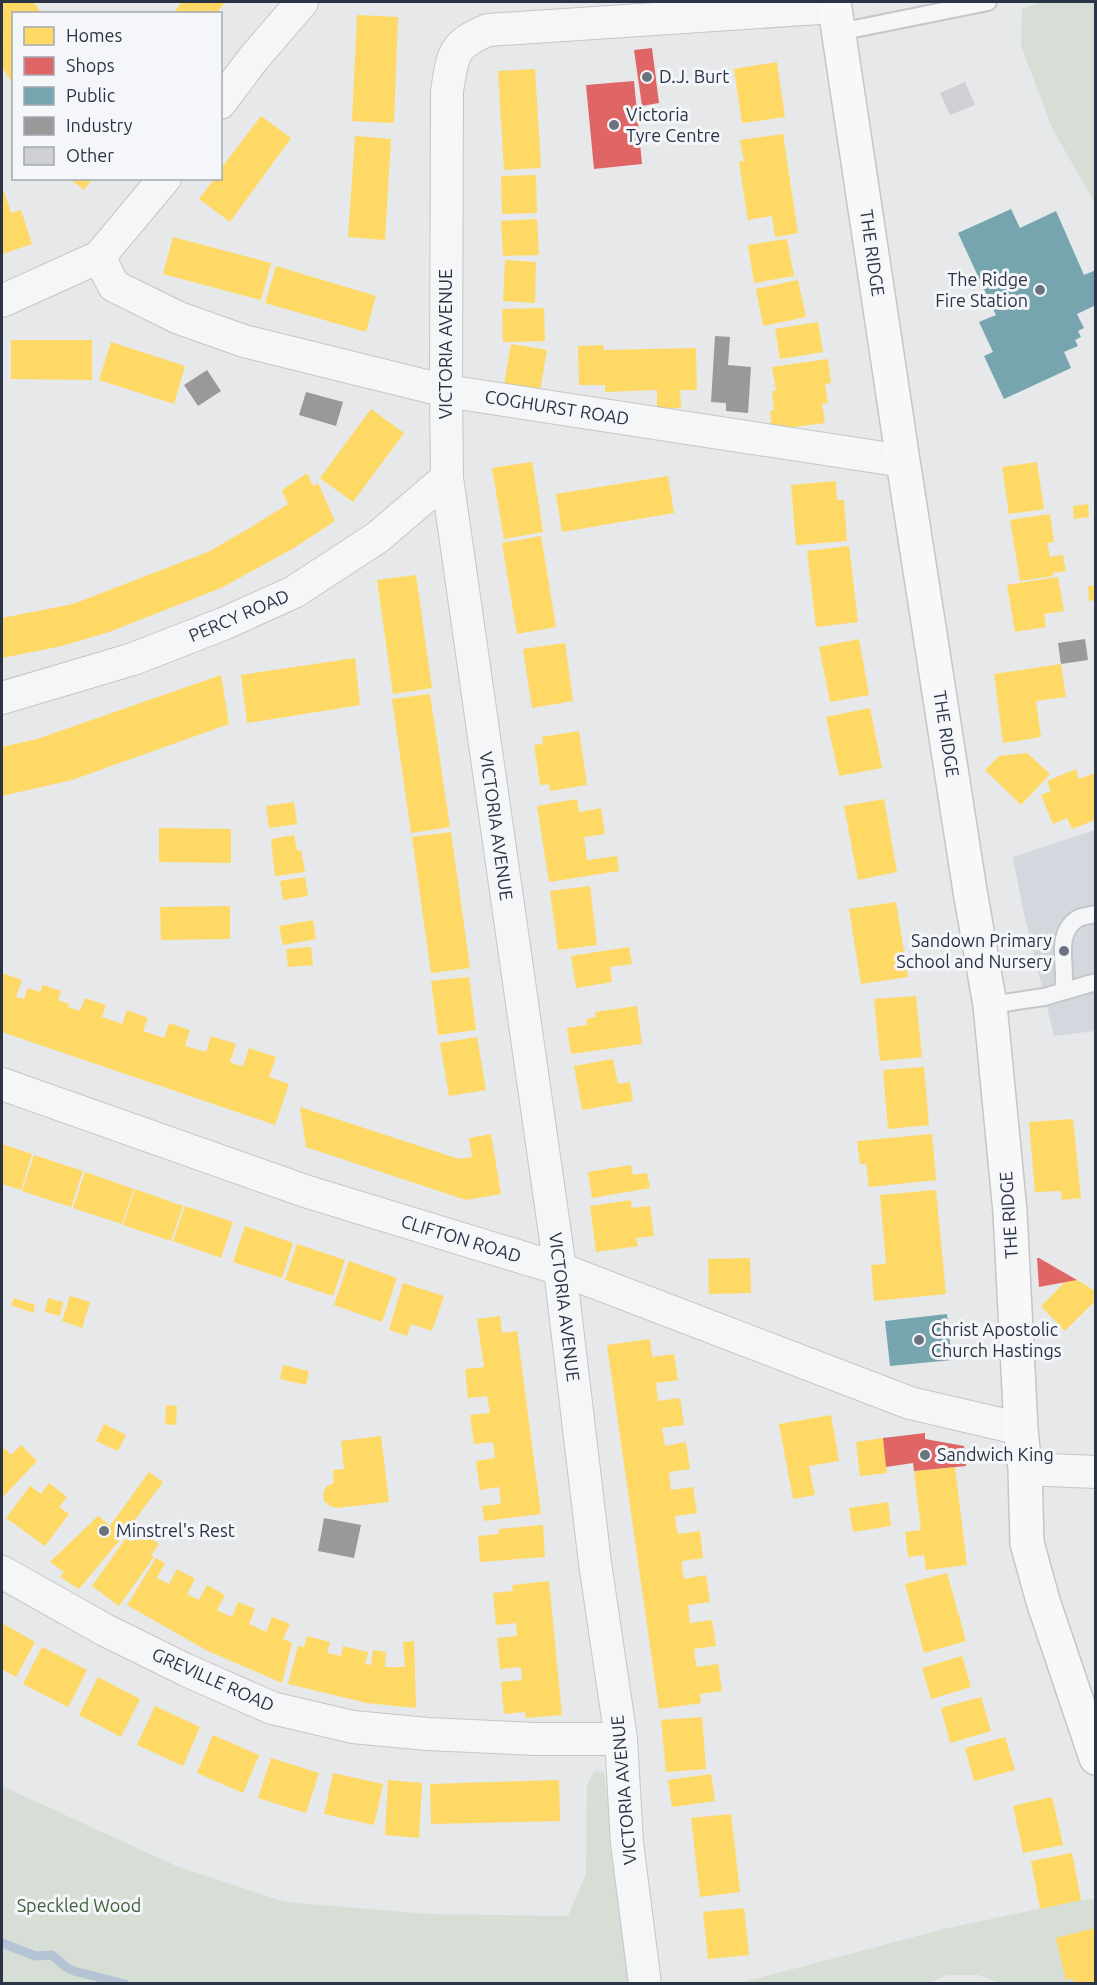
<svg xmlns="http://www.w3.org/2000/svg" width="1097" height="1985" viewBox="0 0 1097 1985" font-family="Ubuntu,sans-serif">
  <rect width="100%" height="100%" fill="#e6e8ea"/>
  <path fill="#d4d7dd" d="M1095 830V1031L1054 1036 1022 905 1013 857Z"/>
  <path fill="#d6ded6" d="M1041 2H1095V203L1053 130 1021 46 1022 9Z
    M594 1771 604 1772 630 1983H2V1786L176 1866 285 1902 428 1914 568 1916 586 1874 587 1785Z
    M1095 1899V1928L1057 1938 1067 1980 1073 1978 1074 1983H1000L978 1975H947L927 1984H736L944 1929 1081 1900Z"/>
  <path fill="#ffd966" d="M2 2H34L42 14H14V86L2 67V41L4 40 2 37Z
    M182 2H225L216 14 210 11 208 14H173Z
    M357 15 398 17 394 123 352 121Z
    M777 62 785 117 742 123 734 69Z
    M535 69 541 168 504 170 498 71Z
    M261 116 291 138 230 222 199 199 215 178H220V170Z
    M783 134 798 233 775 237 772 216 748 220 739 162 744 161 740 140Z
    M355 136 391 139 385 240 348 237Z
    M536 175 537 213 502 214 501 176Z
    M69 178H93L84 190Z
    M4 191 11 213 21 210 32 244 2 254V192Z
    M537 219 539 255 503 256 501 221Z
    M173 237 271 263 261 300 163 274Z
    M787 239 794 276 754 283 748 245Z
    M505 260 536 262 535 303 503 301Z
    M276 266 376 296 366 332 265 303Z
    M798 280 806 317 763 326 756 289Z
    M544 308 545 341 503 342 502 309Z
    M818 322 823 352 780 359 775 329Z
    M11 340H92V380L11 379Z
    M111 342 185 366 174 404 99 380Z
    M511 344 547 350 540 391 504 385Z
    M603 345 604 350 696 348 697 390H680L681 408H657V390L605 392V385H579L578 346Z
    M828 359 831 383 825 384 828 403 822 404 825 423 772 430 770 411 774 410 772 391H776L772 367Z
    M371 409 404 433 353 502 320 478Z
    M532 462 543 532 504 539 492 468Z
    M1037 462 1044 509 1009 514 1002 467Z
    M307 473 313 486 318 483 335 521 294 548 221 588 109 632 62 646 2 658V618L73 604 208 552 253 526 288 504 282 490Z
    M668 476 674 513 562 532 556 494Z
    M836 481 837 500H844L847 541 796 545 791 485Z
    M1088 504 1089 517 1074 519 1073 506Z
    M1050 514 1054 542 1047 543 1050 557 1063 555 1066 571 1052 573 1053 576 1020 581 1010 520Z
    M541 536 556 627 517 634 502 543Z
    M849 546 858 622 816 627 807 551Z
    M416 575 432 688 393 694 377 580Z
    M1058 577 1064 611 1044 614 1046 627 1015 632 1007 585Z
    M1088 586H1095V600L1089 601Z
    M859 639 869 695 830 702 819 647Z
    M565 643 573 701 532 708 523 649Z
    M355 658 360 705 247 723 241 675Z
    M1061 664 1066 697 1036 701 1041 737 1003 743 994 674Z
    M221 675 229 724 72 780 2 796V747L37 739Z
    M430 694 450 827 411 833 392 699Z
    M870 708 882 768 839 776 826 717Z
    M579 731 587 785 550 791 549 784 540 785 534 745 543 744 542 737Z
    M1027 753 1050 774 1021 805 985 770 999 756Z
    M1076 769 1079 779 1095 773V820L1072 829 1067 818 1053 824 1041 795 1051 791 1047 781Z
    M577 799 579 812 601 808 605 834 584 837 587 860 617 856 619 871 549 882 537 806Z
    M884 799 897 872 858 880 844 806Z
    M294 802 297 824 269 828 266 806Z
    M159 828 231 829V863L159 862Z
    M451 832 470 968 431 973 412 837Z
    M294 835 297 851 301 850 305 872 275 876 271 839Z
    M305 877 308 896 283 900 280 881Z
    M590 886 597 945 558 950 550 891Z
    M896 902 908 977 861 984 849 909Z
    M230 906V939L161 940 160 907Z
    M313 920 316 939 283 945 279 926Z
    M311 947 313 965 288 967 286 949Z
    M629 947 632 964 610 967 612 982 576 988 571 956Z
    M2 973 22 980 16 997 24 999 28 988 40 992 43 985 61 991 58 1000 69 1004 68 1007 80 1011 85 998 106 1005 102 1017 122 1024 127 1010 148 1018 143 1031 164 1038 169 1023 190 1030 185 1046 206 1052 211 1036 236 1044 230 1062 237 1065 243 1066 249 1048 276 1057 269 1077 289 1084 275 1125 2 1032Z
    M469 977 476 1030 438 1035 431 981Z
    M916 996 922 1057 880 1061 874 999Z
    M637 1006 642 1044 571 1054 567 1028 587 1025 586 1019 596 1017 595 1012Z
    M477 1037 486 1090 449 1096 440 1043Z
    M613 1059 618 1084 630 1082 633 1101 582 1110 574 1066Z
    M924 1067 929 1125 888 1129 883 1070Z
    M300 1107 459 1159 472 1157 469 1138 491 1134 501 1194 466 1200 306 1147Z
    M1073 1119 1081 1198 1062 1200 1061 1191 1035 1192 1029 1122Z
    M932 1134 936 1180 869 1187 866 1164H860L857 1141Z
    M2 1144 32 1154 21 1190 2 1184Z
    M34 1155 83 1171 71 1207 22 1191Z
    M631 1165 633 1175 647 1173 650 1188 592 1198 588 1172Z
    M85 1172 134 1189 122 1224 73 1208Z
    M135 1189 183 1206 171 1241 123 1225Z
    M936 1190 946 1294 874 1301 871 1265 886 1264 880 1195Z
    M631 1200 632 1208 650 1206 654 1236 636 1238 638 1246 596 1252 590 1206Z
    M185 1206 233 1222 221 1258 173 1241Z
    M245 1226 293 1243 282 1278 233 1262Z
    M297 1244 345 1260 333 1296 285 1280Z
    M750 1258 751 1293 709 1294 708 1259Z
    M349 1261 397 1278 382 1322 334 1305Z
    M1077 1280 1095 1291V1301L1065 1331 1041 1306 1065 1282Z
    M403 1283 444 1296 432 1331 411 1324 407 1336 389 1330Z
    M70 1296 90 1302 82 1328 62 1321Z
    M14 1298 35 1305 33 1313 11 1305Z
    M48 1298 63 1302 60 1316 45 1312Z
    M500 1316 502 1333 517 1331 541 1514 484 1521 482 1506 501 1504 499 1487 480 1490 476 1461 495 1458 493 1442 474 1444 470 1415 490 1413 487 1396 468 1398 465 1369 484 1367 477 1319Z
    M650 1339 652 1357 674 1354 678 1380 656 1383 658 1401 680 1398 684 1425 662 1428 665 1446 686 1442 690 1469 669 1472 671 1490 693 1487 697 1513 675 1516 676 1525 678 1534 700 1531 703 1558 682 1561V1570L684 1579 706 1575 710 1602 688 1605 690 1623 712 1620 716 1646 694 1649 695 1659 697 1667 718 1664 722 1691 700 1694 701 1703 659 1709 607 1345Z
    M283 1365 309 1371 306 1385 280 1379Z
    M166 1405 177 1406 176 1425 165 1424Z
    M831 1415 839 1461 809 1466 815 1495 793 1499 779 1424Z
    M104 1424 126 1435 118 1451 96 1441Z
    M381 1436 389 1502 337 1508 330 1506 324 1501 323 1493 327 1486 334 1483 333 1470 344 1469 341 1441Z
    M883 1438 887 1473 860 1476 856 1442Z
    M21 1445 37 1461 2 1498V1451L4 1448 11 1455Z
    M955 1467 967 1565 926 1570 924 1555 908 1557 907 1547 905 1532 921 1530 914 1471Z
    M149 1472 163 1482 123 1536 79 1589 60 1577 64 1572 50 1562 98 1516 110 1526Z
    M49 1483 67 1497 59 1507 69 1514 45 1546 6 1518 30 1486 41 1494Z
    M888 1502 891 1526 853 1532 849 1508Z
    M543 1525 545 1557 480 1562 478 1536 499 1534V1529Z
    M140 1530 159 1544 151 1555 154 1557 119 1606 92 1586 126 1538 132 1542Z
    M156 1558 165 1563 157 1578 169 1584 177 1569 195 1579 187 1594 199 1600 207 1585 225 1595 217 1610 223 1613 232 1617 238 1602 255 1609 249 1624 266 1632 272 1617 290 1624 283 1639 292 1643 282 1683 206 1650 127 1605Z
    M947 1573 966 1641 924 1653 905 1584Z
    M549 1581 562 1715 526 1718 525 1712 504 1714 501 1682 522 1680 521 1667 500 1669 497 1638 517 1636 516 1623 496 1625 493 1593 513 1591 512 1585Z
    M2 1623 35 1642 16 1677 2 1669Z
    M307 1636 330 1642 327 1653 341 1656 343 1646 368 1652 365 1664 371 1665 373 1650 386 1652 385 1667H405L403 1642 414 1641 416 1708 367 1703 288 1684 298 1646 304 1647Z
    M42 1647 87 1670 68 1707 23 1684Z
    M962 1656 971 1687 931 1699 922 1668Z
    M98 1677 140 1699 121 1737 79 1715Z
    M981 1697 991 1731 950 1743 941 1708Z
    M155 1706 200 1727 183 1766 137 1745Z
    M702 1717 706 1769 666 1772 661 1720Z
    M213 1735 259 1755 243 1793 197 1773Z
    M1005 1737 1015 1770 974 1781 965 1748Z
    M271 1758 319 1773 306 1813 258 1798Z
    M333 1773 383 1784 374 1825 324 1814Z
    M711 1774 715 1801 672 1807 668 1780Z
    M388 1780 422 1783 419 1838 385 1835Z
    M559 1780 560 1821 431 1824 430 1784Z
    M1052 1797 1063 1845 1023 1853 1013 1806Z
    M731 1814 740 1892 700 1897 691 1818Z
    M1072 1853 1081 1900 1040 1909 1031 1861Z
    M744 1908 749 1955 708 1959 703 1912Z
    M1095 1928V1983H1074L1073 1978 1066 1980 1056 1938Z"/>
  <path fill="#e06666" d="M652 48 659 103 642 106 634 50Z
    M634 81 642 164 594 169 586 85Z
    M1037 1258H1039L1077 1280 1039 1287Z
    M925 1433V1439L964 1446 966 1466 914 1471 913 1463 886 1467 883 1438Z"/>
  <path fill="#76a5af" d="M1011 209 1020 228 1056 211 1084 275 1096 270V305L1077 314 1084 328 1078 331 1081 337 1075 340 1078 346 1064 352 1071 368 1004 399 984 356 993 352 979 322 996 315 958 233Z
    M947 1314 952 1360 890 1366 885 1321Z"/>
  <path fill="#999" d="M715 336 730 337 728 365 751 367 748 413 726 411V403L711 402Z
    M207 370 221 391 198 406 184 385Z
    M306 392 343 402 336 426 299 415Z
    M1085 639 1088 660 1061 664 1058 643Z
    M324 1518 361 1525 354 1558 318 1551Z"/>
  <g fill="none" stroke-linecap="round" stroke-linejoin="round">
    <path stroke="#b4c4d5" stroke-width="9" d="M2 1943 35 1956 52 1955 66 1967 74 1971 125 1984"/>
  </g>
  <path fill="#ced0d3" d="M965 82 975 105 950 115 940 93Z"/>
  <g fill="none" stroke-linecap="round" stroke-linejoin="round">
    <g stroke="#c4c6c8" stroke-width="20">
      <path id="service" d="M839 32 988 2
        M1063 991C1068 968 1053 935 1077 919 1082 916 1090 915 1096 914
        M990 1005 1044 997 1096 982"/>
    </g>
    <g stroke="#c4c6c8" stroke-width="34">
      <path id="minor" d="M220 103 253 59 302 2
        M99 257 114 286 179 318 244 341 446 391 903 461
        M2 301 99 257 165 178
        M2 698 133 659 223 624 294 592 378 537 447 478
        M2 1084 305 1191 560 1269 910 1403 1021 1429
        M1025 1469 1096 1472
        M2 1572 105 1630 186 1670 272 1708 353 1727 427 1734 536 1739H621
        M645 1984 627 1843 621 1739 595 1563 560 1269 447 478 446 391 447 91C453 54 452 45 488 30L835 7"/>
    </g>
    <g stroke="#c4c6c8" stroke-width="36">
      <path id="secondary" d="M834 2 903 461 970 891 990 1005 1010 1212 1021 1429 1025 1469 1027 1543 1043 1601 1096 1758"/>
    </g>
    <use href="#service" stroke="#f5f6f7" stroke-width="16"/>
    <use href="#minor" stroke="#f5f6f7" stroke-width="32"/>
    <use href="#secondary" stroke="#f8f8f8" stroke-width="33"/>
  </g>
  <g fill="#6c737f" stroke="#f4f6f9" stroke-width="2">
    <circle cx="647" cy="77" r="6"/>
    <circle cx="614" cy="125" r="6"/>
    <circle cx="1040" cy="290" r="6"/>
    <circle cx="1064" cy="951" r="6"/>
    <circle cx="919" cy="1340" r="6"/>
    <circle cx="925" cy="1455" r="6"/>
    <circle cx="104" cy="1531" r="6"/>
  </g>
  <g text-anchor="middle" stroke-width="6" stroke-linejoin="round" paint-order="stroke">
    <g font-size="18" fill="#2b3445" stroke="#f4f6f9" text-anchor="start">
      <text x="659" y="83">D.J. Burt</text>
      <text x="626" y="121">Victoria<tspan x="626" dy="21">Tyre Centre</tspan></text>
      <text x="1028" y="286" text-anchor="end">The Ridge<tspan x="1028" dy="21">Fire Station</tspan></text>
      <text x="1052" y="947" text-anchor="end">Sandown Primary<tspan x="1052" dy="21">School and Nursery</tspan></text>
      <text x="931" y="1336">Christ Apostolic<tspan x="931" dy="21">Church Hastings</tspan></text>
      <text x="937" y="1461">Sandwich King</text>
      <text x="116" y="1537">Minstrel's Rest</text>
    </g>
    <g font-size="18" fill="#2b3445" stroke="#f4f6f9">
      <text transform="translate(872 253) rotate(82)" y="6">THE RIDGE</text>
      <text transform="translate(446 344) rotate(-90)" y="6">VICTORIA AVENUE</text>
      <text transform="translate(557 408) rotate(9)" y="6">COGHURST ROAD</text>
      <text transform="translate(239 616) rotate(-23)" y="6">PERCY ROAD</text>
      <text transform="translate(946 734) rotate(81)" y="6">THE RIDGE</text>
      <text transform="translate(496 826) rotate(82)" y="6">VICTORIA AVENUE</text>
      <text transform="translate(1009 1215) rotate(-94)" y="6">THE RIDGE</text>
      <text transform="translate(461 1239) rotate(17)" y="6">CLIFTON ROAD</text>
      <text transform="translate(564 1307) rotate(83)" y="6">VICTORIA AVENUE</text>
      <text transform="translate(213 1680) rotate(24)" y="6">GREVILLE ROAD</text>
      <text transform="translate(624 1790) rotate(-95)" y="6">VICTORIA AVENUE</text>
    </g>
    <g font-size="18" fill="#3f6138" stroke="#f4f6f9">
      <text x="79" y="1912">Speckled Wood</text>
    </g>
  </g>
  <rect width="1097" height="1985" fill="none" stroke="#2b3445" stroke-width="6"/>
  <rect x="12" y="12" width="210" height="168" fill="#f4f6f9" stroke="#a4a8b1" stroke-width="1.5"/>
  <rect x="24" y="27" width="30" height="18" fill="#ffd966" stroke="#a4a8b1" stroke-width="1.5"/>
  <text x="66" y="42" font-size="18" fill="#2b3445">Homes</text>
  <rect x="24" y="57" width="30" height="18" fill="#e06666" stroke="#a4a8b1" stroke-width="1.5"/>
  <text x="66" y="72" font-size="18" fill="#2b3445">Shops</text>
  <rect x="24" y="87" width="30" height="18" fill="#76a5af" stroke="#a4a8b1" stroke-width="1.5"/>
  <text x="66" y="102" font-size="18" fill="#2b3445">Public</text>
  <rect x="24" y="117" width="30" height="18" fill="#999999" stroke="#a4a8b1" stroke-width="1.5"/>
  <text x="66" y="132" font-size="18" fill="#2b3445">Industry</text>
  <rect x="24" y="147" width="30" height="18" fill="#ced0d3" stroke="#a4a8b1" stroke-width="1.5"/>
  <text x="66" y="162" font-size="18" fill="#2b3445">Other</text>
</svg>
